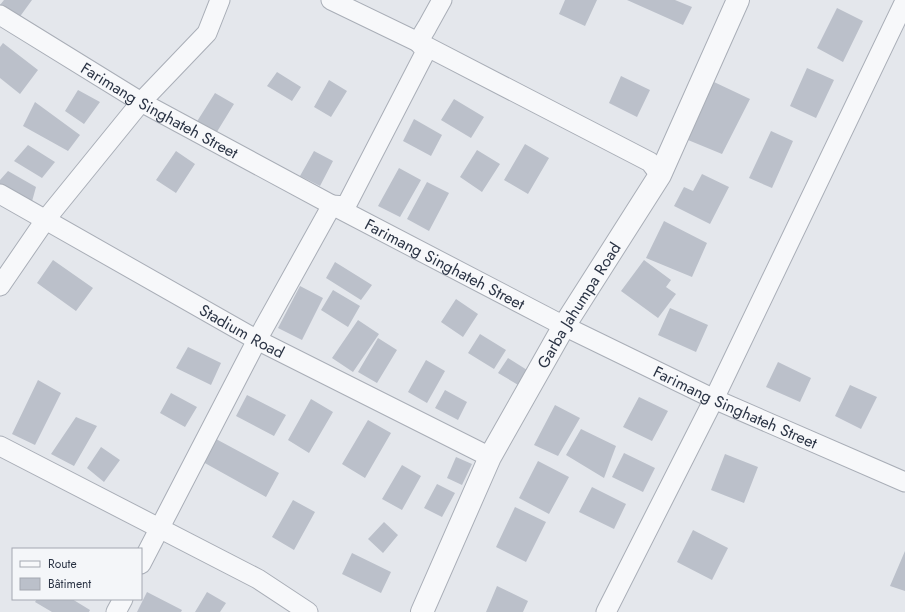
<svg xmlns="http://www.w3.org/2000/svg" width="905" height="612" viewBox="0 0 905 612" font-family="Jost,sans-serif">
  <rect width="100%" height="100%" fill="#e4e7ec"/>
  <path fill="#bbc0ca" d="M4 0H32L16 22 0 11V5Z
    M565 0H597L585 26 559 14Z
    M627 0H675L692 7 683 25Z
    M837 8 863 21 843 62 817 48Z
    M3 43 38 70 20 94 0 78V47Z
    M807 68 834 80 816 118 790 106Z
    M277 72 301 87 292 101 267 86Z
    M621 76 650 90 637 117 609 103Z
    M329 80 347 91 331 117 314 107Z
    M714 82 750 99 722 154 688 140Z
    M78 90 100 102 84 124 65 111Z
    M215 93 234 104 215 135 196 123Z
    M454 99 484 117 471 138 441 120Z
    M35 102 80 135 68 151 23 126Z
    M414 119 442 135 431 156 403 141Z
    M771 131 793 141 772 188 749 178Z
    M525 144 549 158 528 194 504 180Z
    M28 145 55 162 42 178 14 161Z
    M477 150 500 164 482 192 460 177Z
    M176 151 195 164 176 193 156 180Z
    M314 151 333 161 320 186 300 176Z
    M399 168 421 180 400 217 378 206Z
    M8 171 36 187 31 205 0 187V180Z
    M702 174 729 187 710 224 674 206 684 187 693 191Z
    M427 182 449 193 429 231 407 219Z
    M664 221 707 243 692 277 646 258Z
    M53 260 93 288 76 311 37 283Z
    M644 260 671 280 666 287 676 294 658 318 621 291Z
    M335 262 372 285 361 300 326 278Z
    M300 286 323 298 302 340 278 328Z
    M333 290 360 306 348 327 321 310Z
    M456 299 478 314 463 337 441 322Z
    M670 308 708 325 696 352 658 335Z
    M358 320 379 334 353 372 332 358Z
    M480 334 506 350 494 369 468 353Z
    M378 338 397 350 377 383 358 372Z
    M188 347 221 363 211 385 176 368Z
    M508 358 535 375 525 389 498 373Z
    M426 360 445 371 427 403 408 392Z
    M778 362 811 378 800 402 766 387Z
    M38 380 61 393 35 445 12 434Z
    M850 385 877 397 861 429 835 416Z
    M445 390 467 402 458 420 435 408Z
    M171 393 197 407 185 427 160 413Z
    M247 395 286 415 274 436 236 416Z
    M639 397 668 411 652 441 623 427Z
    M311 399 333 412 309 453 288 440Z
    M555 405 580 418 558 456 534 445Z
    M76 417 97 426 74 466 51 454Z
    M368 420 391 433 365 478 342 464Z
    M581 429 616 446 604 478 566 455Z
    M216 439 279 473 266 497 203 462Z
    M101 447 120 460 104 482 87 468Z
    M624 453 655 468 643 492 612 477Z
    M725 454 758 467 744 503 711 490Z
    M456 457 472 464 462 485 447 478Z
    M538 461 569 477 549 514 519 498Z
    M402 465 421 476 402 510 382 499Z
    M437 484 455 493 442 517 424 508Z
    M592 487 626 504 614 529 579 512Z
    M293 500 315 512 294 550 272 537Z
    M515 507 546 522 526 562 496 547Z
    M384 522 398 535 383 553 368 539Z
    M693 530 728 548 712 580 677 562Z
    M905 551V591L890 586Z
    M352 553 391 572 381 593 342 574Z
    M497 586 528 601 523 612H486Z
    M147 592 182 610 181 612H137Z
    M207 592 226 603 220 612H195Z
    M37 599H72L90 610 89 612H52L35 602Z"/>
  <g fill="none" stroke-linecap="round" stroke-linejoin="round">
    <g stroke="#a9aeb7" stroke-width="21">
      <g id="minor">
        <path d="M331 0 418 42 650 162 660 175"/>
        <path id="s1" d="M0 15 141 102 332 205 564 326 714 399 905 482"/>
        <path id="s2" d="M0 194 257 340 490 457"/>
        <path d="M0 286 46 219 141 102 207 33 220 0"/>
        <path d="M0 446 258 579 308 612"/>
        <path d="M141 564 257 340 332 205 346 206 426 51 418 42 427 27 442 0"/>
        <path d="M116 612 123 599"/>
        <path d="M606 612 714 399 905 1"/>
      </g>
    </g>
    <g stroke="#a9aeb7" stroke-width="24">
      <g id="tertiary">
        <path id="s3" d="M422 612 490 457 564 326 660 175 738 0"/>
      </g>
    </g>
    <use href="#minor" stroke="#f7f8fa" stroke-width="19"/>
    <use href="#tertiary" stroke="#f7f8fa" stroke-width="22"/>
  </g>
  <g text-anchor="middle" stroke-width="4" stroke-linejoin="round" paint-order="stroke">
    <g font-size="16" fill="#2b3445" stroke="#f4f6f9">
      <text dy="6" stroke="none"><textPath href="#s1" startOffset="186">Farimang Singhateh Street</textPath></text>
      <text dy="6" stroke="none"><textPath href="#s1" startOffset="510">Farimang Singhateh Street</textPath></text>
      <text dy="6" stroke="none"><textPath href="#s3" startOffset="345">Garba Jahumpa Road</textPath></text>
      <text dy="6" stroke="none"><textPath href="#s2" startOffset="278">Stadium Road</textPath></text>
      <text dy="6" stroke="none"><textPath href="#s1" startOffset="834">Farimang Singhateh Street</textPath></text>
    </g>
  </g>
  <rect x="12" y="548" width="130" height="52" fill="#f4f6f9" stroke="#a4a8b1"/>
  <rect x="20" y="561" width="20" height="6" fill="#f7f8fa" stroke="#a4a8b1"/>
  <text x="48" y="568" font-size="12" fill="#2b3445">Route</text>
  <rect x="20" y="578" width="20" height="12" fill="#bbc0ca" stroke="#a4a8b1"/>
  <text x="48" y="588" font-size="12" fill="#2b3445">Bâtiment</text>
</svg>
